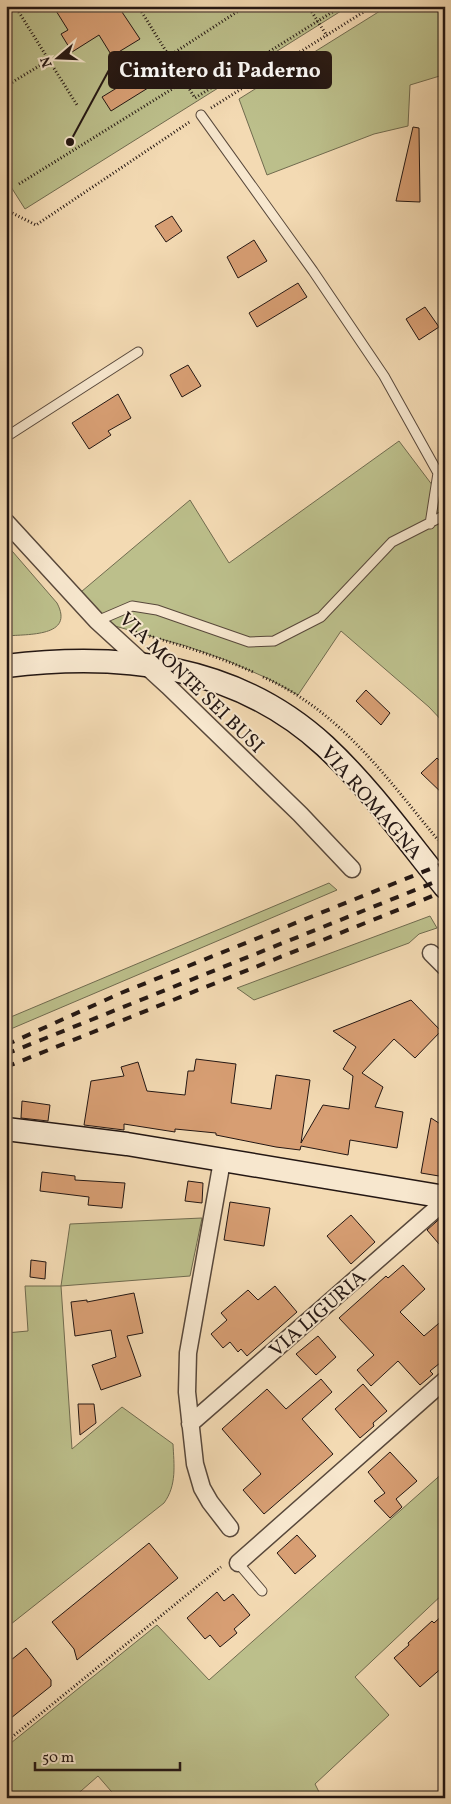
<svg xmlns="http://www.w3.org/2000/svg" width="451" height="1804" viewBox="0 0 451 1804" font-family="Vollkorn,serif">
  <rect width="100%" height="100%" fill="#f3dab3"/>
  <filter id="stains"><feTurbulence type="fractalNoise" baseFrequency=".004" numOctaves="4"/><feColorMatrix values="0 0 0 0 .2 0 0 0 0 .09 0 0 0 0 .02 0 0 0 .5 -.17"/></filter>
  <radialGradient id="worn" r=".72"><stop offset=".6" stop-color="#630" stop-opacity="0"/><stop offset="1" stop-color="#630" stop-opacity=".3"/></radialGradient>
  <path fill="#bcbf8b" stroke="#706b4f" d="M6 6H349L25 209 6 179Z
    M388 6H445V99L443 75 410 85 408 126 374 134 267 175 239 99Z
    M399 441 445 502V724L429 707 341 631 298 695 269 679 226 660 186 646 97 621 75 597 190 500 229 563Z
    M6 544 57 603C75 637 28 634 6 636Z
    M329 883 337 890 6 1031V1019Z
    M430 916 437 928 419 934 409 943 254 1000 237 988Z
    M202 1218 190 1276 61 1286 72 1449 122 1407 173 1444C174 1465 177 1485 164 1503L6 1628V1333L28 1331 25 1286H61L70 1224Z
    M445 1471V1592L355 1677 389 1715 315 1784 322 1798H117L98 1776 73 1798H6V1747L157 1625 209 1680Z"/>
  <path fill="#d79e73" stroke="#241713" d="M53 6H118L140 39 112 56 99 35 72 52 61 34 68 30Z
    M156 64 164 78 111 111 102 97Z
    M413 127 419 128 420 202 396 201Z
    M172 216 182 231 166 242 155 226Z
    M254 240 267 261 238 278 227 257Z
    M298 283 307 297 257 327 249 313Z
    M425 307 439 327 419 340 406 319Z
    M188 365 201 386 182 397 170 375Z
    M118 394 131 418 108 431 111 435 89 449 72 423Z
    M366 690 390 713 381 725 356 701Z
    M437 758 445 766V796L421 773Z
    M411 1000 441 1031 415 1058 394 1039 362 1073 383 1087 375 1107 403 1112 397 1148 350 1140 348 1155 301 1146 300 1150 276 1147 216 1135V1133L175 1129V1132L124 1124V1130L84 1125 91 1081 124 1076 121 1067 138 1062 147 1091 185 1095 188 1071H194L196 1059 236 1064 231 1103 271 1109 276 1075 310 1080 301 1143 323 1105 349 1109 353 1076 343 1069 356 1047 333 1031Z
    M22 1101 50 1105 48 1121 21 1118Z
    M431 1118 445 1127 440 1155 445 1156V1177L421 1173Z
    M42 1172 75 1176V1180L125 1183 122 1208 88 1205 89 1197 40 1191Z
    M188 1181 203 1183 202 1203 185 1201Z
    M230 1202 270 1208 264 1246 224 1240Z
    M445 1214V1251L427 1230Z
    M351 1215 375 1242 351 1264 327 1236Z
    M31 1260 46 1262 45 1279 30 1277Z
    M403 1265 425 1289 400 1312 424 1336 445 1318V1359L430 1371 433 1374 420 1385 398 1361 371 1386 357 1370 374 1355 339 1318 386 1276 388 1278Z
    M275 1286 297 1312 247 1356 241 1349 238 1352 230 1342 223 1348 211 1334 227 1320 221 1313 248 1290 258 1300Z
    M134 1293 143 1333 127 1336 141 1376 101 1390 92 1365 116 1357 111 1330 75 1336 71 1302 87 1300V1302Z
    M318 1336 336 1357 316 1375 296 1354Z
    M321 1379 332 1392 302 1419 333 1454 264 1514 243 1490 261 1474 222 1429 267 1389 286 1409Z
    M363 1384 387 1411 373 1423 374 1426 360 1438 335 1409Z
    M78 1404H94L96 1423 80 1435Z
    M390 1452 417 1481 396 1499 402 1507 390 1518 374 1501 385 1493 368 1472Z
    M297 1535 316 1556 295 1574 277 1553Z
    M149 1543 178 1578 77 1660 74 1649 52 1622Z
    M217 1592 224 1601 233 1594 250 1615 234 1629 237 1633 220 1647 210 1635 205 1639 187 1618Z
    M445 1613V1665L420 1687 394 1658 409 1645 408 1643 432 1621 434 1623Z
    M26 1648 51 1680V1686L6 1722V1664Z"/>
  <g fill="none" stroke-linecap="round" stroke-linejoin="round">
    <g stroke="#58483b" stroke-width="11">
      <path id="lane" d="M201 115 313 271 384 376 438 473 430 524
        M6 437 138 352
        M97 621 132 606 157 610 249 642 274 641 321 617 392 542 445 515
        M238 1563 262 1591"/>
    </g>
    <g stroke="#58483b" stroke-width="19">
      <path id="street" d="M6 522 97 621 168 686 300 814 352 869
        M431 953 445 967
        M222 1161 188 1353 187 1392 195 1464 202 1488 210 1502 230 1528
        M190 1424 445 1201
        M238 1563 445 1380"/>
    </g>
    <g stroke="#241713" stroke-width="25">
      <path id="secondary" d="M6 666C121 652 236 664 325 746 370 788 406 839 445 887
        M6 1129 127 1144 445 1197"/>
    </g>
    <path stroke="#241713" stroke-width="3" stroke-dasharray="1 2.5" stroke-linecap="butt" d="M15 6 77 105
      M138 6 195 98 342 6
      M308 6 327 36
      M6 14 16 8
      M169 56 246 6
      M6 86 49 60
      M211 108 373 6
      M19 184 185 81
      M6 210 36 225 191 121
      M136 632C176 644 215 655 253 672
      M263 677C339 710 387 778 438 840
      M6 1742 221 1567"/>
    <use href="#lane" stroke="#f7e7ce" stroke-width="9"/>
    <use href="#street" stroke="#f7e7ce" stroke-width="16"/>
    <use href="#secondary" stroke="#f7e7ce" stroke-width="22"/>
    <path stroke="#241713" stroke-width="4" stroke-dasharray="9 9" stroke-linecap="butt" d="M6 1045 121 993 445 863
      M6 1054 445 878
      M6 1067 445 891"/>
  </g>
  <g text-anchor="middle" stroke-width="4" stroke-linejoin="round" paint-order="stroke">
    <g font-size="20" fill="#241713" stroke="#f7e7ce">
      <text transform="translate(192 682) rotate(44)" y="7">VIA MONTE SEI BUSI</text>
      <text transform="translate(372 802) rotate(49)" y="7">VIA ROMAGNA</text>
      <text transform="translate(317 1313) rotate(-41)" y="7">VIA LIGURIA</text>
    </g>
  </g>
  <path fill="none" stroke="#241713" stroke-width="2" d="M70 142L109 70"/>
  <circle fill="#241713" stroke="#f7e7ce" stroke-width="2" cx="70" cy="142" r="5"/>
  <rect fill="#241713" stroke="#241713" stroke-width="2" x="109" y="52" width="222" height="36" rx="5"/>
  <g font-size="21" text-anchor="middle" font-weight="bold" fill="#fff">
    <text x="220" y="77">Cimitero di Paderno</text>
  </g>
  <rect width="451" height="1804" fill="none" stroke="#f3dab3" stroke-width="25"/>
  <rect x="8" y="8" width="436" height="1789" fill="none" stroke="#241713" stroke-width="2.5"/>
  <rect x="12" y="12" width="426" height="1779" fill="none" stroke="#241713"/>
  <g transform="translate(58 58) rotate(251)" stroke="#f7e7ce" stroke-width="4" paint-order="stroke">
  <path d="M0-4L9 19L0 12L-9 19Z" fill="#241713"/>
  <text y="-8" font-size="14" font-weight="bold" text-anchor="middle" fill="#241713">N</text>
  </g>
  <path d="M35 1762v8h145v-8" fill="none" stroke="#241713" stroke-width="2.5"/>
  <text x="42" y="1762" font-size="15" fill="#241713" stroke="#f7e7ce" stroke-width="4" paint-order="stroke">50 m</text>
  <rect width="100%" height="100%" filter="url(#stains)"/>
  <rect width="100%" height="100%" fill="url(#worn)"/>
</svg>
